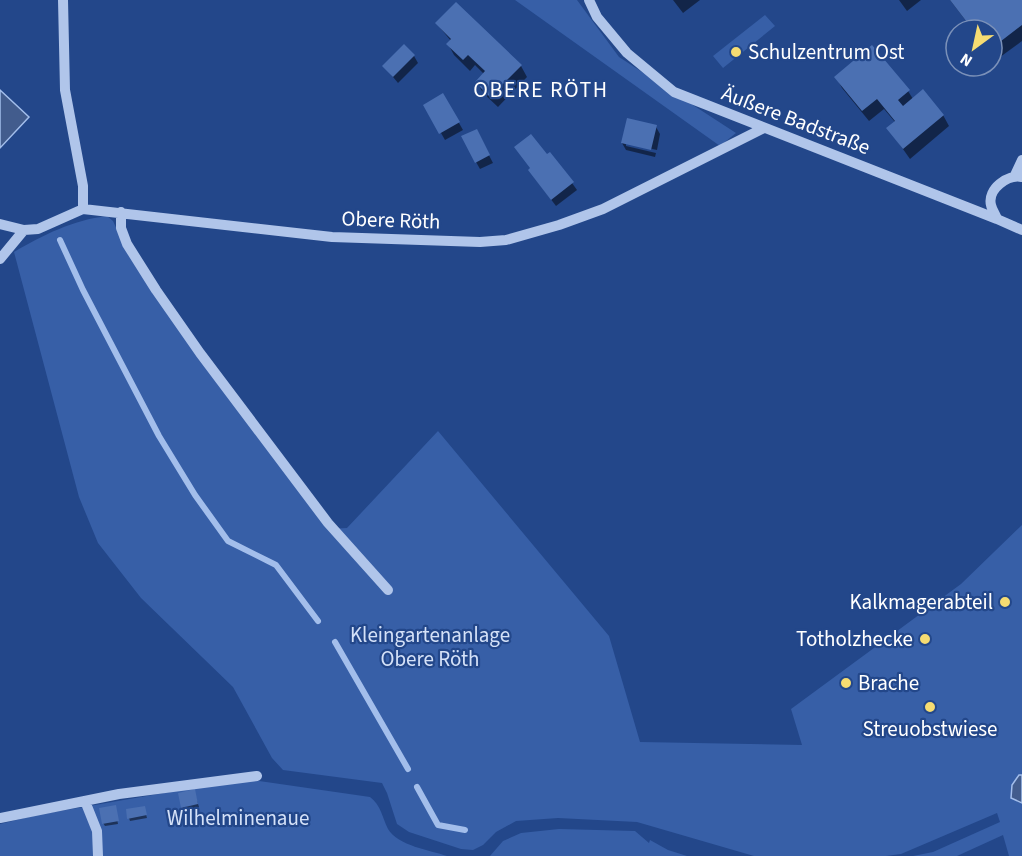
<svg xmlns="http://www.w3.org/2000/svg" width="1022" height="856" viewBox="0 0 1022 856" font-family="'Source Sans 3',sans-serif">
  <rect width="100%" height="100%" fill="#23478a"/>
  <path fill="#375fa7" d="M515 0H577L619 57 736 133 720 146Z
    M765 15 775 26 723 68 713 56Z
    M107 216 113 221 125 247 328 529 347 528 438 431 609 636 640 742 802 745 791 709 961 584 1022 525V856H1009L1003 835 957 856H913L933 852 1000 822 997 813 901 854 886 856H754L637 822 558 818 516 821 496 832 483 845 473 850 461 849 409 832 397 824 387 793 382 783 283 770 272 758 233 687 141 598 98 543 79 497 14 252C43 235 73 220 107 216Z
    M245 779 370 797C381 805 382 817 388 829 398 846 430 850 447 856H0V824L37 815Z
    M559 829 635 831 649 843 650 840 668 850 687 856H490L503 841 521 833Z"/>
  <path fill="#425c8d" stroke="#a3beeb" stroke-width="1.5" d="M0 90 29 117 0 148Z
    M1019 775H1022V803L1011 798 1012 785Z"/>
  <path fill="#0007" d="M673 0H700L683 13Z
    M899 0H921L907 11Z
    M950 0H1022V41L996 60 992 55V30H973Z
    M437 24 521 66 527 77 498 107 483 93 477 82 484 74 475 65 470 71 454 55 448 44 451 41Z
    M414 56 418 63 398 83 384 66Z
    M836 77 908 91 913 99 943 115 949 126 910 159 888 128 895 122 884 109 869 121 842 88Z
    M443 95 463 130 445 140 425 105Z
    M656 127 660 134 657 150 626 143V146L656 153 655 157 626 150 622 143Z
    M480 138 493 163 480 169 476 162Z
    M547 156 572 183 577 190 556 206 534 177 531 169Z
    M194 791 199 807 184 810 182 807Z
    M144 807 147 818 130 821 129 818Z
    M115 808 118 824 105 826 103 823Z"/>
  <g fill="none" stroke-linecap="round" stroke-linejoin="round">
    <path stroke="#a3beeb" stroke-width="6" d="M60 240 83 290 159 436 195 495 228 541 276 565 318 621
      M335 642 408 769
      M417 787 438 825 465 830"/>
  </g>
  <path fill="#4b70b2" d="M950 0H1022V25L992 48V30H973Z
    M456 2 522 65 490 97 475 82 485 71 468 55 463 60 446 44 451 39 435 23Z
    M404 44 415 55 393 77 382 66Z
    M872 45 910 90 898 100 903 106 923 89 944 115 903 149 886 128 895 121 877 99 862 111 834 77Z
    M443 93 460 122 439 134 423 105Z
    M627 118 657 125 651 150 621 143Z
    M477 129 490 155 475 163 461 136Z
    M531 134 547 154 550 152 574 182 551 200 528 170 530 168 514 147Z
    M195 789 198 804 181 808 178 793Z
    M116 805 119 821 102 824 99 808Z
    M145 806 147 815 127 819 126 809Z"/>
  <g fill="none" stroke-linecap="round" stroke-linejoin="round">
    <path stroke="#b0c5ea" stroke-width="10" d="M63 0 65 90 83 186V209
      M589 0 597 17 627 53 674 92 997 219 1022 230
      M1015 175 1022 160
      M121 212V228L127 244 156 290 200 353 328 523 388 590
      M997 219C996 215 992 210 991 205 987 189 1008 174 1022 177
      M0 224 24 230 38 229 83 209 332 237 480 242 506 240 559 225 603 209 764 128
      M0 259 24 230
      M85 801 97 831 98 856
      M0 818 119 794 257 776"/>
  </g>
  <g fill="#f6dc72" stroke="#23478a" stroke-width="2">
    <circle cx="736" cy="52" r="6"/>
    <circle cx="1005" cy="602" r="6"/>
    <circle cx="925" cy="639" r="6"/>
    <circle cx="846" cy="683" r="6"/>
    <circle cx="930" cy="707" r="6"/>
  </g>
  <g text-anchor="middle" stroke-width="4.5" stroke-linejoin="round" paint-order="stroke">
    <g font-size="21" fill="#fff" stroke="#23478a" text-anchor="start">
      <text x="748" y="59">Schulzentrum Ost</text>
      <text x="993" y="609" text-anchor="end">Kalkmagerabteil</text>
      <text x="913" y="646" text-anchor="end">Totholzhecke</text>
      <text x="858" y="690">Brache</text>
      <text x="930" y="736" text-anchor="middle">Streuobstwiese</text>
    </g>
    <g font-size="21" fill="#fff" stroke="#23478a">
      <text transform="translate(796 120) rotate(21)" y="7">Äußere Badstraße</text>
      <text transform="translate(391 220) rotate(2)" y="7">Obere Röth</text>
    </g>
    <g font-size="21" fill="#d4e1f8" stroke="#23478a">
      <text x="430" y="642">Kleingartenanlage<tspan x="430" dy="24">Obere Röth</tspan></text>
      <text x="238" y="825">Wilhelminenaue</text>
    </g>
    <g font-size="22" letter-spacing="1.5" fill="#fff" stroke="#23478a">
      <text x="541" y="97">OBERE RÖTH</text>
    </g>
  </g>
  <g transform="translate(974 48) rotate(213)"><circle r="28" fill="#23478a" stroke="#7b91b9" stroke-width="1.5"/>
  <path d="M0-4.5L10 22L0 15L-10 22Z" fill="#f6dc72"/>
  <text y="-9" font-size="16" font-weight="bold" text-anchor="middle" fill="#ffffff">N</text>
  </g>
</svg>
